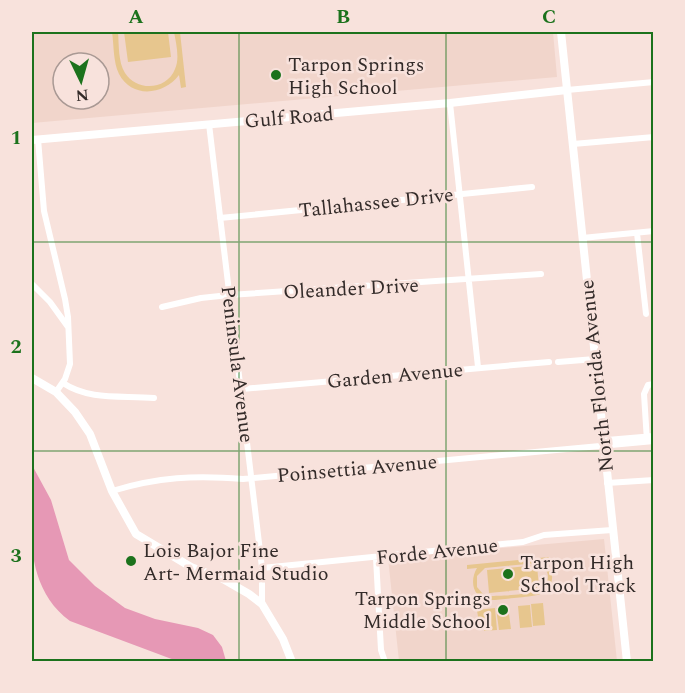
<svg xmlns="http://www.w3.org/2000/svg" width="685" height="693" viewBox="0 0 685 693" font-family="Spectral,serif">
  <rect width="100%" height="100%" fill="#f8e2dc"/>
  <path fill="#f1d5cb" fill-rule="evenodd" d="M32 32H553L557 77 32 123ZM63 63H99V99H63Z
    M604 539 617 661H399L388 558Z"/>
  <path fill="#e7c68e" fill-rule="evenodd" d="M112 32H118C119 44 118 62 125 73 137 92 167 90 175 69 180 58 176 43 174 32H180L186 87 181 88 179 75C164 95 132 99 119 74 113 62 114 45 112 32Z
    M124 32H168L171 57 128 62Z
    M549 557V561L544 562C549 567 553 572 552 579 550 598 528 596 514 598 506 599 498 600 490 600 473 599 469 581 477 568L467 569V565ZM537 563C543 566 548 570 548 577 548 597 504 595 490 596L483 594 477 587V576L485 568Z
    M537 565 539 588 489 593 487 570Z
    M543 603 545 625 533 626 531 604Z
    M530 605 532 627 520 628 518 606Z
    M508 607 511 629 499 630 496 608Z
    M495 608 497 630 484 631V624H479L477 610Z"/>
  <path fill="#e698b5" d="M32 465 51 500 69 560 95 586 125 608 155 619 198 628 213 635 222 647 226 661H177L70 621C21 585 31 519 32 465Z"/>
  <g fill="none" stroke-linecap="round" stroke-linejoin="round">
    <path stroke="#fff" stroke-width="6" d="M567 90 654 82
      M450 103 478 367
      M209 124 262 568V604
      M38 139 44 211 65 299 68 317 70 364 65 379 56 392
      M573 144 654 137
      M220 218 532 187
      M637 233 646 314
      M582 238 654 231
      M32 284 50 302 68 327
      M162 307 201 298 229 295 541 274
      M558 362 595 359
      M63 383C90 401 123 395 154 398
      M242 389 549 362
      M647 441 644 394 648 385 654 384
      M604 446 607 440 654 436
      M607 483 654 480
      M112 491C158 477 195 475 243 479L654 441
      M376 558 381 650 385 662
      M262 568 523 542 544 535 612 530"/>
    <path stroke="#fff" stroke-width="8" d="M561 32 627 662
      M32 140 450 103 567 90
      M32 378 56 392 75 412 90 434 112 491 136 534 191 567 223 579 249 594 262 604 283 639 292 662"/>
  </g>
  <path fill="none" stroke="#1c721c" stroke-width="1.5" stroke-opacity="0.55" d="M239 32V662M446 32V662M32 242H654M32 451H654"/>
  <g fill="#1c721c" stroke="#f8e2dc" stroke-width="2">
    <circle cx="276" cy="75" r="6"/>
    <circle cx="131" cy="561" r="6"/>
    <circle cx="508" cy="574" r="6"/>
    <circle cx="503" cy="610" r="6"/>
  </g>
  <g text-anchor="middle" stroke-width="5" stroke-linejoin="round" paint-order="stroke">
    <g font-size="20" fill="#332b29" stroke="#f8e2dc" text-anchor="start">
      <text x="288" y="71">Tarpon Springs<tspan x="288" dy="23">High School</tspan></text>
      <text x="143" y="557">Lois Bajor Fine<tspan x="143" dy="23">Art- Mermaid Studio</tspan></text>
      <text x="520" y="569">Tarpon High<tspan x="520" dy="23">School Track</tspan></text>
      <text x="491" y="605" text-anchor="end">Tarpon Springs<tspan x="491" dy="23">Middle School</tspan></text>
    </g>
    <g font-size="20" fill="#332b29" stroke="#f8e2dc">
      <text transform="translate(289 117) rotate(-5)" y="7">Gulf Road</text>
      <text transform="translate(376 202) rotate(-6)" y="7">Tallahassee Drive</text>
      <text transform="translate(351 288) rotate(-3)" y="7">Oleander Drive</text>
      <text transform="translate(238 364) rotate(83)" y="7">Peninsula Avenue</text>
      <text transform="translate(395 375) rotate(-5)" y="7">Garden Avenue</text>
      <text transform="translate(596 376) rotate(-96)" y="7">North Florida Avenue</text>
      <text transform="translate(357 468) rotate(-5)" y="7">Poinsettia Avenue</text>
      <text transform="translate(437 551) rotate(-6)" y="7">Forde Avenue</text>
    </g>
  </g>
  <rect width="685" height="693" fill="none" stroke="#f8e2dc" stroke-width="66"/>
  <g transform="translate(81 81) rotate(175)"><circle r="28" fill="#f8e2dc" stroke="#a99994" stroke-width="1.5"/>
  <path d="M0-4.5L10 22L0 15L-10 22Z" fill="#1c721c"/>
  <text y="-9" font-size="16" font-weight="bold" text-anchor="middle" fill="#332b29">N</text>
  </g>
  <rect x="33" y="33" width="619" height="627" fill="none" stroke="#1c721c" stroke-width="2"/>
  <g font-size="20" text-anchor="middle" font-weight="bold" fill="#1c721c">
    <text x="136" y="23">A</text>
    <text x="343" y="23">B</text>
    <text x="549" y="23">C</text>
    <text x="16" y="144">1</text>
    <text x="16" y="353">2</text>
    <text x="16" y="562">3</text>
  </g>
</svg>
